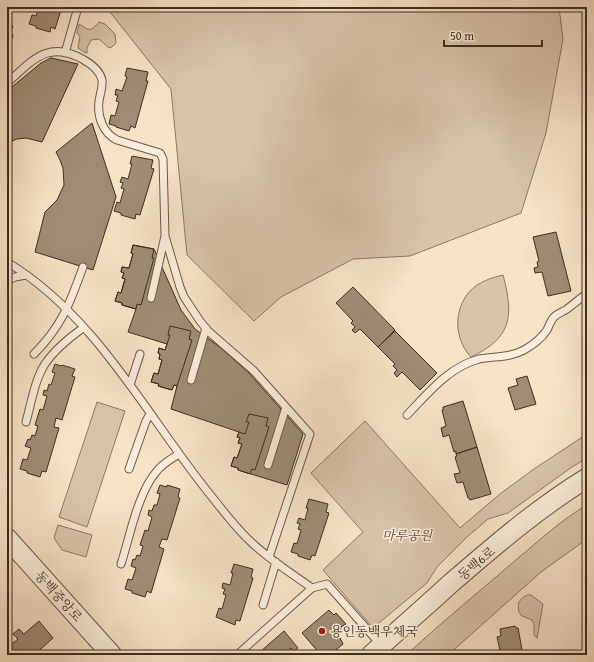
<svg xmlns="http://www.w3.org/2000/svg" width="594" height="662" viewBox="0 0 594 662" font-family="'Gentium Book Plus','Noto Serif KR',serif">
  <rect width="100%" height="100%" fill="#f7e3c8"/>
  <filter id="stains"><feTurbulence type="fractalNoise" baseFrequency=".005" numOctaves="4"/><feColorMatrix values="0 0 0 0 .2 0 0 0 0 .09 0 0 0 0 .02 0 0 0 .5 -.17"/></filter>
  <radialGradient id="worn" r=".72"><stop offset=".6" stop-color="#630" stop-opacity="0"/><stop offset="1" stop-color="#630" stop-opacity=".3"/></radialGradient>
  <path fill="#d8c4ab" stroke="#8b7864" d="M106 7H559L563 39 546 133 521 213 410 256 353 259 281 297 254 321 187 255 171 89Z
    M99 22 105 24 115 34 116 43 112 47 109 48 99 39 91 40 87 48V53L84 52 78 48 80 36 77 33 79 24C84 26 89 33 94 27 96 26 97 24 99 22Z
    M503 275C514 316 512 338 471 357 452 337 453 302 477 285 485 280 494 277 503 275Z
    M97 402 125 411 87 527 59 517Z
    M365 421 460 528 500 494 534 469 587 434V458L572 467 508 513 488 519 467 537 437 567 427 583 373 628 323 570 363 532 311 473Z
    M587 505V539L541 572 448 655H406C442 622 480 591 517 559 540 540 561 520 587 505Z
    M58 525 92 535 86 557 62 550 54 538Z
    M527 595H531L543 604 537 638 534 635V624L532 620 522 616 519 612C517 604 519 599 527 595Z"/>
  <path fill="#9e8c76" stroke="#3e2d1e" d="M39 7H62L55 29 51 27 50 32 36 28V26L29 24 32 15 36 16Z
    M7 24 13 26 10 34 13 35 7 51Z
    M51 58 78 64 42 142 26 138 17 139 7 143V91L41 63Z
    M127 68 148 72 146 81H148L135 128 131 126 129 131 116 127V126L109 124 111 115 115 116 119 102 116 101 118 95H115L116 89 122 91 127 77 125 76Z
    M92 123 116 197 93 270 35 252 45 212 57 200 64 185 63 168 60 160 56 152Z
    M132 156 153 160 151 168 154 169 140 215 136 214 135 219 121 215V213L114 211 117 202 120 203 124 189 121 188 123 183 120 182 122 177 128 179 132 164H130Z
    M556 232 571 291 548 296 542 272 535 273 534 268 538 267 537 262 539 261 533 237Z
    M133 245 154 249 152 258H154L141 305 137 304 136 309 122 305V303L115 301 118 292 121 293 125 279 122 278 124 273 121 272 122 267 129 268 133 254 131 253Z
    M133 245 154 249 181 310 195 329 221 348 248 372 303 434 287 485 238 470V468L231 466 234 457 237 458 242 444 238 443 240 438 237 437 239 432 171 409 177 386 174 385 172 390 158 386 159 384 151 382 154 373 158 374 162 360 159 359 160 354 158 353 159 348 165 350 167 344 128 332 136 309 122 305V303L115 301 118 292 121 293 125 279 122 278 124 273 121 272 122 267 129 268 133 254 131 253Z
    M353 287 395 330 378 347 360 329 355 333 352 330 355 327 351 323 353 321 336 303Z
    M170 326 191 331 189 339 192 340 177 386 174 385 172 390 158 386 159 384 151 382 154 373 158 374 162 360 159 359 160 354 158 353 159 348 165 350 170 335H168Z
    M395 331 437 373 420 390 402 372 397 377 394 373 397 370 393 366 395 364 378 347Z
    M55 364 61 366 62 365 75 369 72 376 75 377 62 420 56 418 54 427 59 428 46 472 42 471 40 477 27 473V471L20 469 23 459 27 460 31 448 25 446 28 439 30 440 32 435 35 436 38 426 35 425 40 409 43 410 47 396 43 395 44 390 47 391 49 384 51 385 55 373 52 372Z
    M527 376 536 404 515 410 508 388 518 385 516 379Z
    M463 401 477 447 456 454V451L454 452 449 435 443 437 441 428 446 426 442 410H443V407Z
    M249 414 268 418 266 426 269 427 255 470 252 469 250 474 238 470V468L231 466 234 457 237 458 242 444 238 443 240 438 237 437 239 432 245 434 249 422H246Z
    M477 447 491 494 470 500 469 498H468L463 482 457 483 454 474 460 473 455 457 457 456 456 454Z
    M160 485 167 487V485L180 489 178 497 180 498 167 540 162 539 159 547 164 549 151 593 147 591 145 597 132 593V591L125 589 128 579 132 580 136 568 131 566 133 559 135 560 137 555 140 556 143 546 140 545 145 530 148 531 152 517 148 515 149 510 152 511 154 505H157L160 494 157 493Z
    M309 499 328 504 326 512 329 513 315 556 312 555 310 560 298 556V554L291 552 294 543 297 544 301 530 298 529 300 524 297 523 299 518 305 520 308 508H306Z
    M234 564 253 569 251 577 253 578 240 621 236 620 235 625 216 617 219 608 222 609 226 595 223 594 225 589 222 588 223 583 230 585 233 573H231Z
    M329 610 334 615 336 613 346 624 341 627 339 636 343 644 330 655H321L302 633Z
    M39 621 53 638 34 655H7V648L18 639 13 634 19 629 24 634Z
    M515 626 516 628H518L523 655H501L497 637 501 636 500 629Z
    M284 631 298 648 294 652 291 648 286 653 288 655H263L260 652Z"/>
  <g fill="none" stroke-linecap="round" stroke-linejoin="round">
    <g stroke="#6c5a48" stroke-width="9">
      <path id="service" d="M65 53 78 7
        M7 83C32 61 48 39 84 60 91 64 100 71 102 80 103 87 100 94 99 101 97 117 103 133 117 140L160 153 163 159 165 236 180 287 184 297 200 321 208 331 254 371 310 434 269 557
        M7 262C96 316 145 413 208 492 221 508 234 526 249 540 268 559 291 573 312 588
        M7 281 15 277 26 275
        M151 298 165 236
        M34 354C62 326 70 303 83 267
        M191 380 206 328
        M130 385 140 354
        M407 415C428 393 449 367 479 359 495 356 509 358 524 350 533 345 541 339 547 330 549 326 551 320 554 317 558 313 563 312 567 309 574 304 580 298 587 294
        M26 422C31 404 35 379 45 364 55 349 69 338 83 328
        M268 465 286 407
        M129 469 146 421 150 414
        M121 564C130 536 138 492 157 471 162 464 171 459 179 454
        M263 605 276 562
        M237 655 312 588 327 584 381 645"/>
    </g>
    <g stroke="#6c5a48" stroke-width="21">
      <path id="tertiary" d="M7 538 112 655
        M371 655C397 631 424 608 450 584 494 546 538 508 587 478"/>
    </g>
    <use href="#service" stroke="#faeddb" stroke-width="7"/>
    <use href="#tertiary" stroke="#faeddb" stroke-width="19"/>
  </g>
  <circle fill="#8f2418" stroke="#faeddb" stroke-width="1.5" cx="322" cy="631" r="4"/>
  <g text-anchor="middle" stroke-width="3" stroke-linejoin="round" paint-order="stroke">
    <g font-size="13" font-style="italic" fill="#5d4b3a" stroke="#faeddb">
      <text x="407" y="540">마루공원</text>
    </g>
    <g font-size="13" fill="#3e2d1e" stroke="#faeddb">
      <text transform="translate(476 563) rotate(-40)" y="5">동백6로</text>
      <text transform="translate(59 596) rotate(48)" y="5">동백중앙로</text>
    </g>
    <g font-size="13" fill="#3e2d1e" stroke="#faeddb" text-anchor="start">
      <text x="330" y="636">용인동백우체국</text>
    </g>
  </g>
  <rect width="594" height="662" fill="none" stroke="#f7e3c8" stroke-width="24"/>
  <rect x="8" y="8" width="578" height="646" fill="none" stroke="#3e2d1e" stroke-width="2"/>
  <rect x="12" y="12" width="570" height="638" fill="none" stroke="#3e2d1e"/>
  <path d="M444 40v6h98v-6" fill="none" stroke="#3e2d1e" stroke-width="2"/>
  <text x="450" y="40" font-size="12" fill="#3e2d1e" stroke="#faeddb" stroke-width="3" paint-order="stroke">50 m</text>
  <rect width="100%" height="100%" filter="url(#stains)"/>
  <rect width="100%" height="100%" fill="url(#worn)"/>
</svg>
